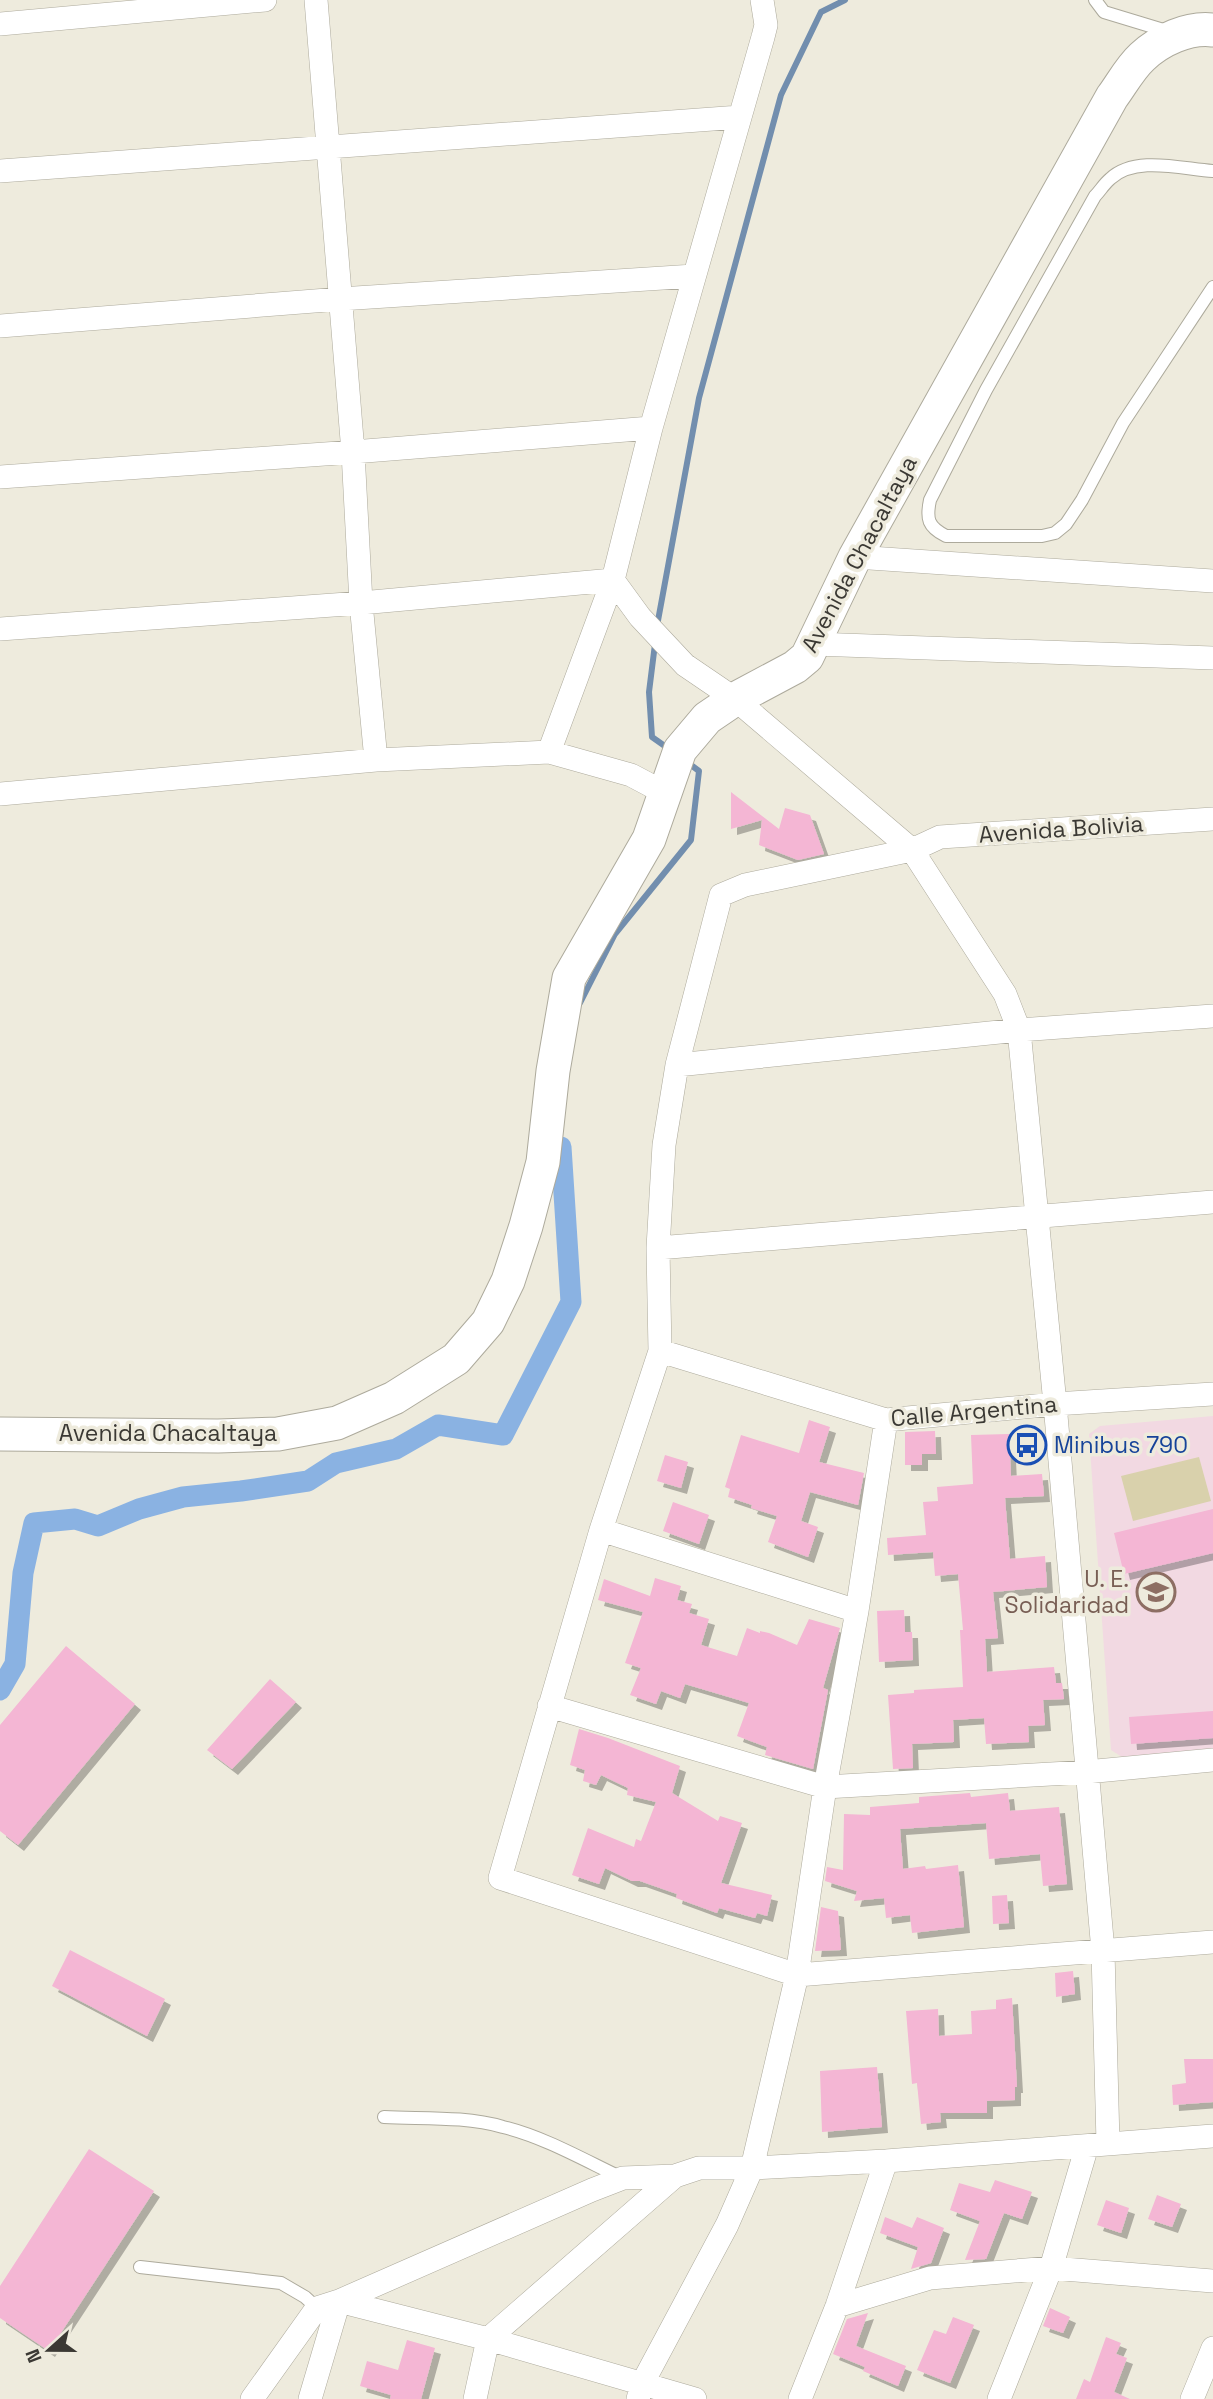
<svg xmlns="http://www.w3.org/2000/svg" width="1213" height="2399" font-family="'Space Grotesk',sans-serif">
<defs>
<filter id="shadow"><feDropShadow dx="6" dy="6" stdDeviation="0" flood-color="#0004"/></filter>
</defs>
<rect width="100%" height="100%" fill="#eeebdd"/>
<path fill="#f2d9e2" d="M1213,1416V1749L1122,1757L1111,1750L1089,1434L1100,1426Z"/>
<path fill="#d9d1ac" d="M1199,1457L1211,1501L1133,1521L1121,1476Z"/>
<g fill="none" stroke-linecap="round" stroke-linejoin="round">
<path stroke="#728eae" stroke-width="6" d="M657,626L699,398L781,95L821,12L845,0
M655,644L649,692L652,737L669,749
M580,1003L615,934L691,840L699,771L687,762"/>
<path stroke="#8ab2e2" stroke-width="21" d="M0,1690L15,1664L23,1573L34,1523L75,1519L98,1526L139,1509L183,1497L241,1491L308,1481L336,1463L396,1449L438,1425L503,1435L571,1302L561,1147"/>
</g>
<path fill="#f4b6d4" filter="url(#shadow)" d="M731,792L779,829L785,808L810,815L824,854L798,860L759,845L762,820L731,829Z
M809,1420L830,1427L819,1462L864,1473L858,1505L810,1492L801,1521L818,1527L808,1557L768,1542L777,1516L751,1508L752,1505L728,1497L730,1489L725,1487L741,1435L799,1453Z
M935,1431L936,1454H922V1465H905V1432Z
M1009,1434L1011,1476L1042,1474L1044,1496L1005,1498L1010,1559L1045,1556L1047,1587L993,1592L998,1638L985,1639L987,1672L1054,1667L1056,1683H1062L1064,1699L1043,1700L1045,1725L1028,1726L1029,1742L986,1744L984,1718L953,1720L954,1742L912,1744L913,1768L893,1769L888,1695L914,1693V1690L963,1687L960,1630H963L958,1574L935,1576L933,1552L888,1555L887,1538L926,1535L923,1502L938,1501L937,1487L973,1484L971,1435Z
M665,1455L688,1462L681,1488L657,1481Z
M673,1502L709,1515L699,1544L663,1531Z
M1213,1509V1553L1124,1574L1114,1533Z
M655,1578L681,1586L677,1600L692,1604L689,1613L709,1619L701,1645L737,1656L747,1628L760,1633V1631L769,1633L797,1645L809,1619L840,1628L823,1688L828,1690L813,1769L765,1755L767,1747L737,1736L749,1703L685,1684L680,1698L661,1691L656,1704L630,1695L641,1668L625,1663L643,1612L598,1600L604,1579L650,1596Z
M904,1610L905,1632H912L913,1660L879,1662L877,1611Z
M66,1646L135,1704L18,1845L0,1831V1725Z
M270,1679L296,1702L232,1769L207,1750Z
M1213,1711V1738L1131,1744L1129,1717Z
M579,1729L608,1738L680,1766L672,1793L718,1821L720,1816L742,1823L721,1883L772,1895L767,1916L757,1913L755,1918L719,1908L717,1913L676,1898L677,1894L640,1881H632L605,1868L599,1884L572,1875L588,1828L634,1847L636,1839L641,1841L656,1802L627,1795L628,1788L601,1775L596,1785L583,1781L585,1770L570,1765Z
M970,1793L971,1797L1008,1793L1010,1811L1059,1807L1067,1884L1043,1886L1040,1854L989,1859L986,1823L900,1829L903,1869L925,1866L926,1869L958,1865L964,1927L912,1933L910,1915L886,1918L884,1898L854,1901L857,1891L825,1881L827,1867L843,1870L844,1814L870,1815V1807L919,1803V1797Z
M1007,1895L1009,1923L993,1924L992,1896Z
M821,1907L838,1911L841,1950L815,1951Z
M70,1950L165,1999L147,2036L52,1986Z
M1073,1971L1075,1994L1056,1997L1055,1973Z
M1012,1998L1017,2087H1015V2100L987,2101V2113H940L941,2122L921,2124L917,2083L912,2084L906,2011L938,2009L939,2036L972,2034L971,2011L996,2009V2000Z
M1184,2059H1213V2102L1173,2105L1172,2085L1186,2083Z
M877,2067L882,2127L822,2132L820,2071Z
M89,2149L154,2191L49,2351L0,2318V2286Z
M995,2180L1032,2192L1022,2219L1004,2213L986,2259L965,2260L980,2221L950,2210L959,2183L990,2192Z
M1157,2195L1181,2204L1172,2227L1148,2219Z
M1106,2200L1129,2208L1121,2233L1097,2225Z
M885,2217L912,2228L917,2217L944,2228L931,2263L911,2269L918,2247L880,2233Z
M1050,2308L1070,2317L1063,2333L1043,2326Z
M868,2313L856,2346L906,2366L898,2386L863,2371L865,2367L833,2354L847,2319Z
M953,2317L974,2325L950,2383L917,2370L934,2330L946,2334Z
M1106,2337L1121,2343L1116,2354L1127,2358L1114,2392L1130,2399H1076L1084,2379L1090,2382Z
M407,2340L435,2348L421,2399H390L391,2395L360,2386L367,2361L398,2370Z"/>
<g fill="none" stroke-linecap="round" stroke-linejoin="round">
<defs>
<path id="lane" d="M1095,0L1104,12L1170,32
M1213,171C1182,169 1135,155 1110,179C1104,184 1100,191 1095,196L986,390L930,500C926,519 928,527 946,536H1042L1055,533L1066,524L1082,500L1123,423L1213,287
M384,2117C423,2119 465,2116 503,2127C544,2137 584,2160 622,2178
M140,2267L281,2283L305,2297L317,2308"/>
<path id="street" d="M316,0L353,452L361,603L376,760
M0,24L265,0
M0,171L740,117
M0,326L340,299L694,276
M0,477L353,452L651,428
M855,557L1213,581
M0,629L361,603L613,580L640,617L685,665L735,699L912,850L1005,994L1019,1030L1055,1404L1103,1951L1108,2143
M814,644L1213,658
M549,752L613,580L651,428L763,37L766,25L762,0
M0,794L376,760L549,752L631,775L665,793
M1213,819L940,837L912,850L745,885L721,895L677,1065L664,1145L658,1248L660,1351L601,1530L500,1878L797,1975L1213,1942
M677,1065L1019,1030L1213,1016
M658,1248L1213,1202
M660,1351L886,1420L1055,1404L1213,1394
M601,1530L857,1611
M549,1706L825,1787L1086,1772L1213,1760
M339,2301L488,2339L695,2399
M837,2306L930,2278L1051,2268L1213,2281
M252,2399L317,2308L339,2301L592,2190L623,2178L675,2176
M310,2399L339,2301
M475,2399L488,2339L675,2176L699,2168H752L886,2161L1213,2136
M638,2399L642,2384L727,2225L752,2168L797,1975L825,1787L857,1611L886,1420
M800,2399L837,2306L886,2161
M999,2399L1051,2268L1087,2146
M1192,2399L1213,2348"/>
<path id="secondary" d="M0,1434L218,1436L278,1434L337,1423L394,1398L456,1359L488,1322L508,1281L526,1226L543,1162L553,1071L569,978L649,839L680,750L707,718L735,699L795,667L807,657L855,557L1112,97C1121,85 1130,68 1142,57C1160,40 1188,27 1213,30"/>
</defs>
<use href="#lane" stroke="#adaa9c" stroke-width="14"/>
<use href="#street" stroke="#adaa9c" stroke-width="24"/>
<use href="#secondary" stroke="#adaa9c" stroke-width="35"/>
<use href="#lane" stroke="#fff" stroke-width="12"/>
<use href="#street" stroke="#fff" stroke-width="23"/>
<use href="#secondary" stroke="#fff" stroke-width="33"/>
</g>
<defs>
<symbol id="bus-ring" viewBox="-11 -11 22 22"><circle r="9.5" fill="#eeebdd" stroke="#1a4fb4" stroke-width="1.5"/><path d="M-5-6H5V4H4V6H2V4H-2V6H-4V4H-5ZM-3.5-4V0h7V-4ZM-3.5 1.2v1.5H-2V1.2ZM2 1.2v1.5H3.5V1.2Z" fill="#1a4fb4"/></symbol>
<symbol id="school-ring" viewBox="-11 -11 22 22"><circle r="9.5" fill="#eeebdd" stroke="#8d6e63" stroke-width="1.5"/><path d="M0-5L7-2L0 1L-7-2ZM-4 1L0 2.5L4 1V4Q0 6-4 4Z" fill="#8d6e63"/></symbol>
</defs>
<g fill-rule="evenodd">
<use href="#bus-ring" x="1005" y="1423" width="44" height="44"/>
<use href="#school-ring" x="1134" y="1570" width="44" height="44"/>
</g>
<g text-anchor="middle" stroke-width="7" stroke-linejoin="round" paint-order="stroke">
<g font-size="23" fill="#3b3934" stroke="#eeebdd">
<text transform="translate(859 554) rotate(-62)" y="8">Avenida Chacaltaya</text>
<text transform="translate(1061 829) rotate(-4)" y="8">Avenida Bolivia</text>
<text transform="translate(974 1411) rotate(-5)" y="8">Calle Argentina</text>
<text x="168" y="1441">Avenida Chacaltaya</text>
</g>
<g font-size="23" fill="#164399" stroke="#eeebdd" text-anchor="start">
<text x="1054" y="1453">Minibus 790</text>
</g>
<g font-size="23" fill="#785e54" stroke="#eeebdd" text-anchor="end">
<text x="1129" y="1587">U. E.<tspan x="1129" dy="26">Solidaridad</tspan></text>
</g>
</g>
<g transform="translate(49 2350) rotate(249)" stroke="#eeebdd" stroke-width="5" paint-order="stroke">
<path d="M0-5L12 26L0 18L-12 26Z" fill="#3b3934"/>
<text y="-10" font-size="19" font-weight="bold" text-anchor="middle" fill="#3b3934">N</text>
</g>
</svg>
